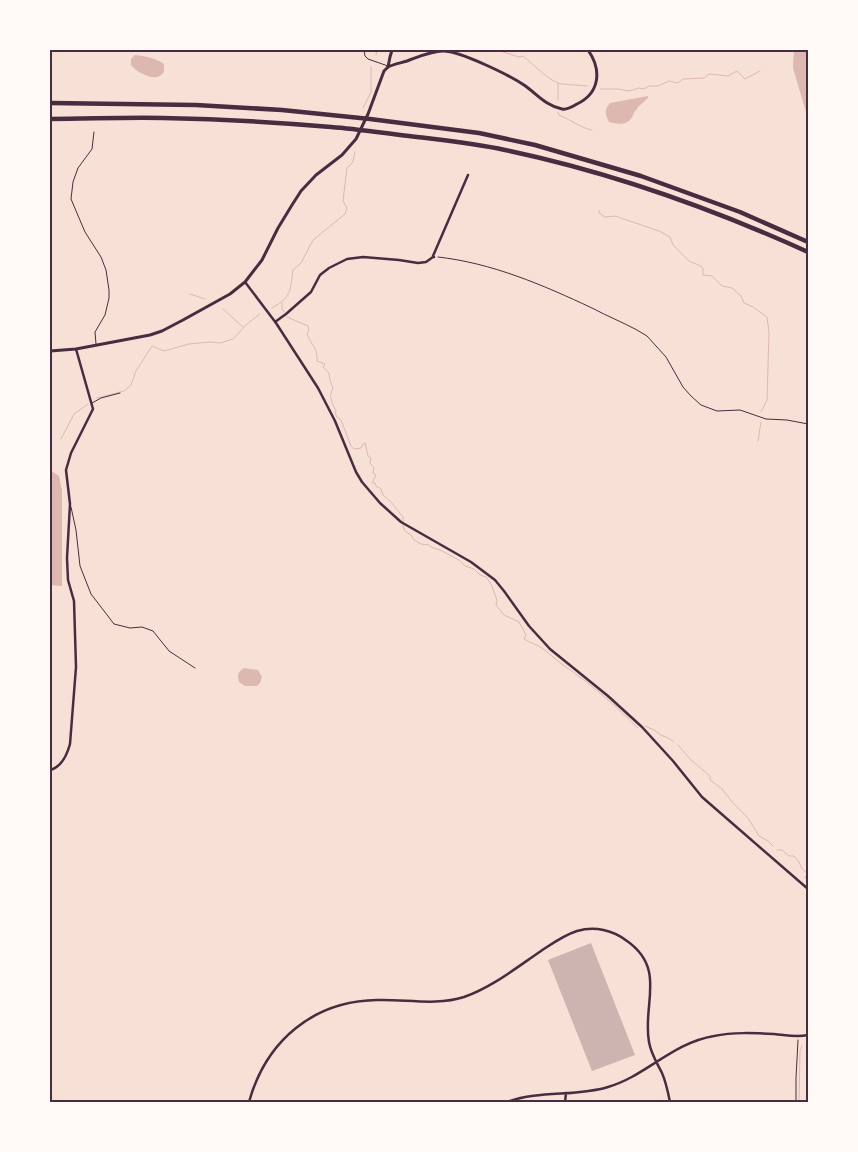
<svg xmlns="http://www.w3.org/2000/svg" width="858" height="1152" font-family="Mulish,sans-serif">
<rect width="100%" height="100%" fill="#f7e1d7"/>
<path fill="#dcb8b0" d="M794,50H808V114L806,112L793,68Z
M135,55C145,56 156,58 164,64V72C161,75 161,76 157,77C150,79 135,71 131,65V59Z
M648,96V98C644,102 639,105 636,110C631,116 636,110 632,117C627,126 618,124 609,122C605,114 604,110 610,103Z
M50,470L59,476L62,490V586L50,585Z
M244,668L258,670L262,677L260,683L257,686H245L239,682C237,675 238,672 244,668Z"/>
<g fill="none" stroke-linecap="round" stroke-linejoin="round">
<path stroke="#dcb8b0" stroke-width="1" d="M502,50L503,52L519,57L523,56C532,63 551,83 562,84C571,85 579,85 587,86
M376,55L377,50
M558,83V100
M600,89H618L629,91L639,88L644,89L649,86H658L669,81L678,83L683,79L704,78L709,74L728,76L737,71L745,79L760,71
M363,108L371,92V67
M558,112L559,115C571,120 581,128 592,130
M599,211V213L605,217L615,216L659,231L670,237L673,245L689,261L701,266L703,269V275L712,276L722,286L732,288L741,296L744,303L753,307L767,317L769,332L767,400L761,412
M190,294L205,299
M282,303V309L284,312
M272,308C292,297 290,290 293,270L301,263L313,240L345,214L347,208L343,201L347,168L353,162L355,152
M223,309L243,327
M287,317L308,326L309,330L307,334C311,345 318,348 317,361L325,364L323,367L329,373L330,380L333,388C328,399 332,401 336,411L335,413L337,417L341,420L351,446L354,449L361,448L363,444L365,443L368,456L371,458L370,463L374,468L373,473L376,475L372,483H375L376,486L381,489L383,495L391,502L403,517V527L405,531L411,535L414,540L421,544L429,545L431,547L440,550L459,560L465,566L474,569L480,575L486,577L491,584L497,600L496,605L504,615L519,622L526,635L524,639C530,643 536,644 542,648C550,654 558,662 566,667C592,685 616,706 638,728
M97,398L124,391L131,385L136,371L152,346L164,351L189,344L210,342L220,343L233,339L247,324L260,314
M61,439L74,414L88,404
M758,441L761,422
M645,726L654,730L661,735L670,739L674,742
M678,745L690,759L710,776V780L722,789L733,803L748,818L759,836L768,841L773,846
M777,850H782L789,856H794L799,862L802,869L807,873V875L805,877L808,882
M807,1040H808
M799,1102L800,1051L802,1046"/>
</g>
<path fill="#ccb4b1" d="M591,943L635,1055L592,1071L548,960Z"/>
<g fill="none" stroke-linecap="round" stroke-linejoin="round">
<path stroke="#4a2c40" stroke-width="1" d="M438,257C492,263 543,285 592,308C607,316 622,322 637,330L647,336L666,357L683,387L691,396L701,405L717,411L740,410L766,419L787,420L808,424
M796,1102V1078L798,1040"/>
<path stroke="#4a2c40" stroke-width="1" d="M364,50L365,56L368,59L388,66
M94,132L92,149L78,168L73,182L71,199L85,232L101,257L106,270L109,290V298L105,315L95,332L96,344
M92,403L101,398L120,393
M71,507L76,530L80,566L91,594L114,624L130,628L142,627L153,631L169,651L195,668"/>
<path stroke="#4a2c40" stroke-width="2.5" d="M433,256L468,175
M245,282L276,323L318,388L335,421L356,472L362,482L380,503L401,522L471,562L495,580L504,591L529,626L550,649L608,696L642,727L673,761L702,797L808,889
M275,322L286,314L311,292L320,275L329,268L347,259L363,257L399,260L418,263L426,262L433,257H434
M50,770C62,767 67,755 70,744L76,667L74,601L68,580L67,558L70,504L66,470L71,453L93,409L76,349
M249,1102C266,1041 313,1001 377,1000C406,999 436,1006 464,997C492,987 516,968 541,951C553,943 564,935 577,931C595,926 613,930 627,941C667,969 642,1005 649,1042C651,1054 657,1063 662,1073C666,1082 668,1092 670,1102
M507,1102C540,1090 576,1097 608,1087C646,1076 672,1043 714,1036C733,1032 754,1033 774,1034C786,1035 796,1038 808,1035
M565,1102L566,1093"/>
<path stroke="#4a2c40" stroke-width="3" d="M388,67C394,64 401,63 407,61C418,57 431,51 443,51C460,51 509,75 524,85C537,94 546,106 562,109C567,110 572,107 577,104C600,93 602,70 588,50"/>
<path stroke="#4a2c40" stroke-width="3" d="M50,351L76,349L150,335L162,331L183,320L230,294L245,282L262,260L278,228L292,205L301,191L316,175L342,155L356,139L368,114L384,71L388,67L390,57L392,50"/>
<path stroke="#4a2c40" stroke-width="4.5" d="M50,103L196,105L282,110L370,119L479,133L535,145L641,176L740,212L808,242
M50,119C88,119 126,117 163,118C219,119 275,122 331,127C357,129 383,133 409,136C441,140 473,143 505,150C610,172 711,208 808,252"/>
</g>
<rect width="858" height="1152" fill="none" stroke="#fffaf5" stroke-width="102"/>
<rect x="51" y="51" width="756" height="1050" fill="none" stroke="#4a2c40" stroke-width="2"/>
</svg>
